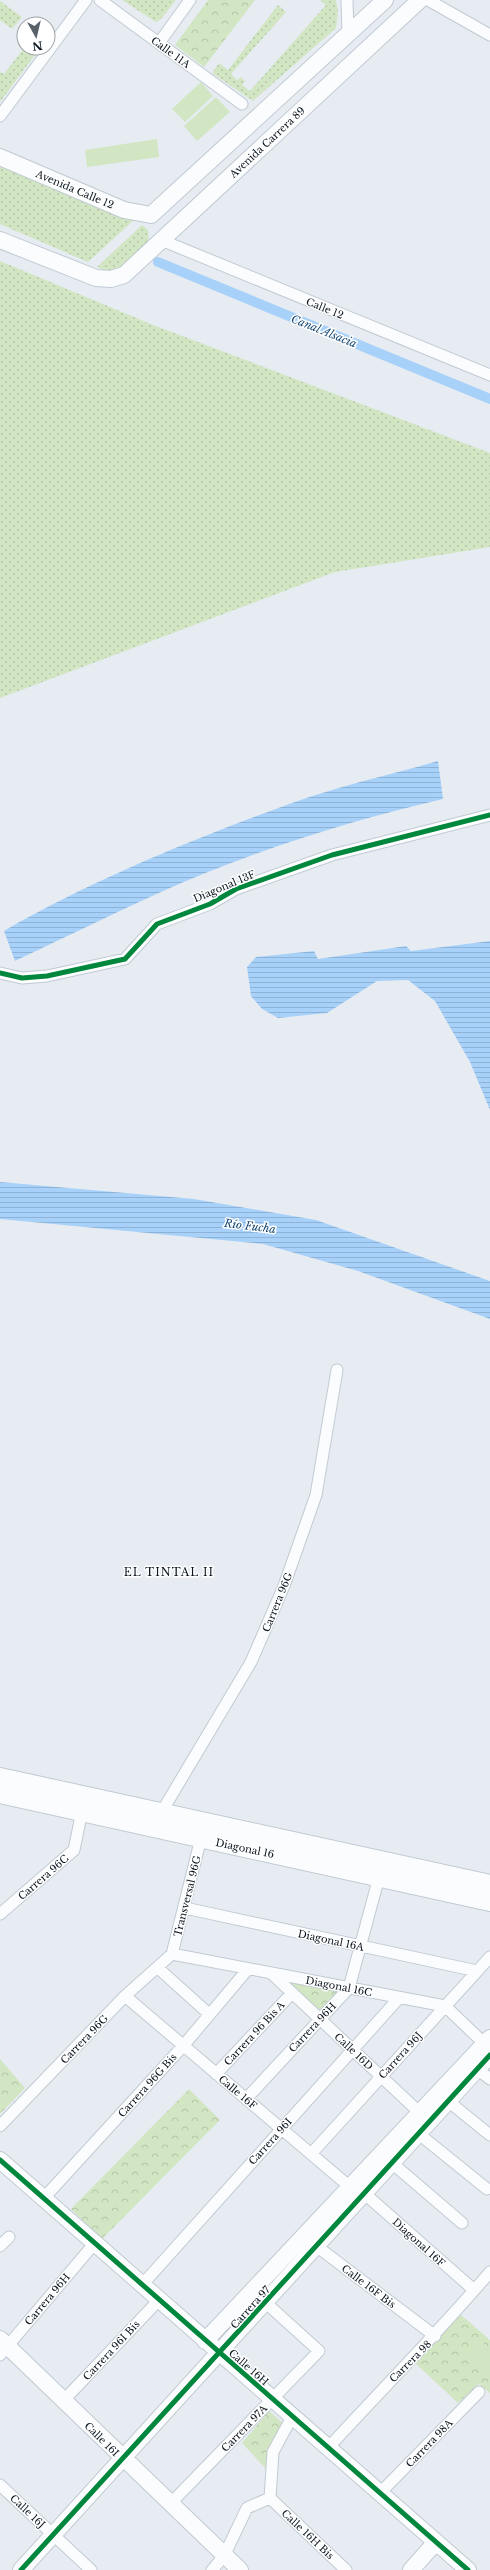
<svg xmlns="http://www.w3.org/2000/svg" width="490" height="2570" font-family="'Libre Baskerville',serif">
<defs>
<pattern id="grass-dots" width="8" height="8" patternUnits="userSpaceOnUse"><rect width="8" height="8" fill="#d2e6c3"/><path d="M2 2h.1M6 6h.1" fill="none" stroke="#b3c5a7" stroke-width="1.8" stroke-linecap="round"/></pattern>
<pattern id="park-crowns" width="20" height="18" patternUnits="userSpaceOnUse"><rect width="20" height="18" fill="#d2e6c3"/><path d="M2 6a3 3 0 1 1 6 0M12 15a3 3 0 1 1 6 0" fill="none" stroke="#b3c5a7"/></pattern>
<pattern id="water-rules" width="6" height="5" patternUnits="userSpaceOnUse"><rect width="6" height="5" fill="#a8d1fa"/><path d="M0 2.5h6" fill="none" stroke="#8fb3d6"/></pattern>
</defs>
<rect width="100%" height="100%" fill="#e6ecf2"/>
<path fill="url(#grass-dots)" d="M122,0H176L161,19L156,22Z
M320,0H336L338,11L336,28L253,101L212,73L219,63L228,70L278,5L286,12L231,74L237,80L241,77L245,81L242,85L250,91L326,5Z
M0,1L22,17L12,29L0,20Z
M24,48H40L0,102V72L4,74Z
M0,165L134,220L88,262L0,224Z
M142,225L148,230L149,241L123,267L108,272L97,267Z
M0,261L153,325L490,453V547L335,572L0,698Z"/>
<path fill="url(#park-crowns)" d="M208,0H255L204,67L175,45Z
M280,1979L341,1991L316,2015Z
M0,2059L25,2088L0,2114Z
M189,2089L220,2120L102,2239L71,2209Z
M460,2314L490,2340V2393L479,2384L458,2403L415,2363Z
M269,2411L284,2424L269,2472L242,2443Z"/>
<path fill="#d2e6c3" d="M201,82L213,96L185,122L172,109Z
M216,97L230,112L197,141L184,126Z
M157,139L159,157L87,167L85,150Z
M475,2337L490,2348V2379L461,2356Z"/>
<path fill="url(#water-rules)" d="M438,761L443,799C348,821 250,852 161,892C112,914 64,938 15,961L4,931C92,880 196,838 292,803C339,786 390,775 438,761Z
M490,941V1110L470,1062L435,1001L408,980L377,981L327,1013L278,1018L262,1009L251,996L247,967L256,957L314,951L318,959L406,946L411,951Z
M0,1182L194,1199L316,1220L490,1281V1319L358,1271L263,1244L0,1219Z"/>
<g fill="none" stroke-linecap="round" stroke-linejoin="round">
<path stroke="#a8d1fa" stroke-width="10" d="M158,262L490,399"/>
<defs>
<path id="street" d="M100,0L242,104
M347,0L348,35
M428,0L490,35
M159,43L190,0
M0,116L86,0
M161,240L490,375
M0,973L22,978L47,976L125,959L157,924L210,904L236,889L332,855L490,815
M161,1813L251,1662L284,1586L316,1495L337,1370
M185,1908L477,1971
M0,1914L74,1850L82,1811
M172,1954L445,2006L490,2049
M172,1954L201,1838
M158,1968L209,2014
M271,1973L420,2113
M125,1996L350,2187
M477,2069L490,2079
M216,2074L292,1993
M246,2099L349,1988L379,1877
M448,2101L490,2135
M0,2126L125,1996L172,1954
M419,2134L487,2189
M311,2154L490,1957
M392,2163L462,2223
M365,2194L474,2290
M43,2199L183,2046L248,1969
M311,2242L435,2336
M0,2246L9,2237
M142,2285L399,1998
M0,2355L94,2244
M64,2400L159,2300
M328,2448C382,2389 438,2333 490,2272
M0,2485L91,2570
M379,2494L479,2392
M270,2498L346,2570
M270,2498L273,2452L292,2417
M170,2504L319,2351L266,2303
M212,2570L224,2556L247,2508L270,2498"/>
<path id="secondary" d="M0,157L124,210L151,215L385,0
M0,240L96,278L111,279L124,275L420,0
M0,2160L468,2570
M0,2339L240,2570
M205,2341L490,2038
M21,2570L490,2055
M411,2570L435,2543"/>
<path id="primary" d="M0,1777L490,1884
M0,1794L490,1902"/>
</defs>
<use href="#street" stroke="#c1cad3" stroke-width="13"/>
<use href="#secondary" stroke="#c1cad3" stroke-width="18"/>
<use href="#primary" stroke="#c1cad3" stroke-width="20"/>
<use href="#street" stroke="#fbfcfd" stroke-width="11"/>
<use href="#secondary" stroke="#fbfcfd" stroke-width="16"/>
<use href="#primary" stroke="#fbfcfd" stroke-width="18"/>
<defs>
<path id="cycleway" d="M0,973L22,978L47,976L125,959L157,924L210,904L236,889L332,855L490,815
M0,2160L468,2570
M21,2570L490,2055"/>
</defs>
<use href="#cycleway" stroke="#fff" stroke-width="8"/>
<use href="#cycleway" stroke="#00873e" stroke-width="5"/>
</g>
<g text-anchor="middle" stroke-width="3" stroke-linejoin="round" paint-order="stroke">
<g font-size="10" fill="#0b1620" stroke="#fff">
<text transform="translate(171 52) rotate(36)" y="4">Calle 11A</text>
<text transform="translate(267 142) rotate(-43)" y="4">Avenida Carrera 89</text>
<text transform="translate(75 189) rotate(23)" y="4">Avenida Calle 12</text>
<text transform="translate(325 308) rotate(22)" y="4">Calle 12</text>
<text transform="translate(224 886) rotate(-23)" y="4">Diagonal 13F</text>
<text transform="translate(277 1602) rotate(-68)" y="4">Carrera 96G</text>
<text transform="translate(245 1848) rotate(12)" y="4">Diagonal 16</text>
<text transform="translate(43 1877) rotate(-41)" y="4">Carrera 96C</text>
<text transform="translate(187 1896) rotate(-76)" y="4">Transversal 96G</text>
<text transform="translate(331 1940) rotate(12)" y="4">Diagonal 16A</text>
<text transform="translate(339 1986) rotate(11)" y="4">Diagonal 16C</text>
<text transform="translate(312 2027) rotate(-47)" y="4">Carrera 96H</text>
<text transform="translate(254 2033) rotate(-47)" y="4">Carrera 96 Bis A</text>
<text transform="translate(84 2039) rotate(-46)" y="4">Carrera 96G</text>
<text transform="translate(354 2051) rotate(43)" y="4">Calle 16D</text>
<text transform="translate(400 2055) rotate(-48)" y="4">Carrera 96J</text>
<text transform="translate(147 2085) rotate(-48)" y="4">Carrera 96G Bis</text>
<text transform="translate(238 2092) rotate(40)" y="4">Calle 16F</text>
<text transform="translate(270 2141) rotate(-48)" y="4">Carrera 96I</text>
<text transform="translate(419 2242) rotate(42)" y="4">Diagonal 16F</text>
<text transform="translate(369 2286) rotate(37)" y="4">Calle 16F Bis</text>
<text transform="translate(47 2299) rotate(-50)" y="4">Carrera 96H</text>
<text transform="translate(250 2307) rotate(-48)" y="4">Carrera 97</text>
<text transform="translate(111 2350) rotate(-47)" y="4">Carrera 96I Bis</text>
<text transform="translate(410 2361) rotate(-45)" y="4">Carrera 98</text>
<text transform="translate(249 2367) rotate(41)" y="4">Calle 16H</text>
<text transform="translate(244 2428) rotate(-46)" y="4">Carrera 97A</text>
<text transform="translate(102 2439) rotate(45)" y="4">Calle 16I</text>
<text transform="translate(429 2443) rotate(-46)" y="4">Carrera 98A</text>
<text transform="translate(28 2511) rotate(43)" y="4">Calle 16J</text>
<text transform="translate(308 2534) rotate(43)" y="4">Calle 16H Bis</text>
</g>
<g font-size="11" font-style="italic" fill="#134773" stroke="#fff">
<text transform="translate(324 331) rotate(22)" y="4">Canal Alsacia</text>
<text transform="translate(250 1226) rotate(7)" y="4">Río Fucha</text>
</g>
<g font-size="11" letter-spacing="1" fill="#0b1620" stroke="#fff">
<text x="169" y="1576">EL TINTAL II</text>
</g>
</g>
<g transform="translate(36 36) rotate(172)"><circle r="19" fill="#ffffff" stroke="#9da2a6"/>
<path d="M0-3L7 15L0 10L-7 15Z" fill="#58616a"/>
<text y="-6" font-size="11" font-weight="bold" text-anchor="middle" fill="#0b1620">N</text>
</g>
</svg>
